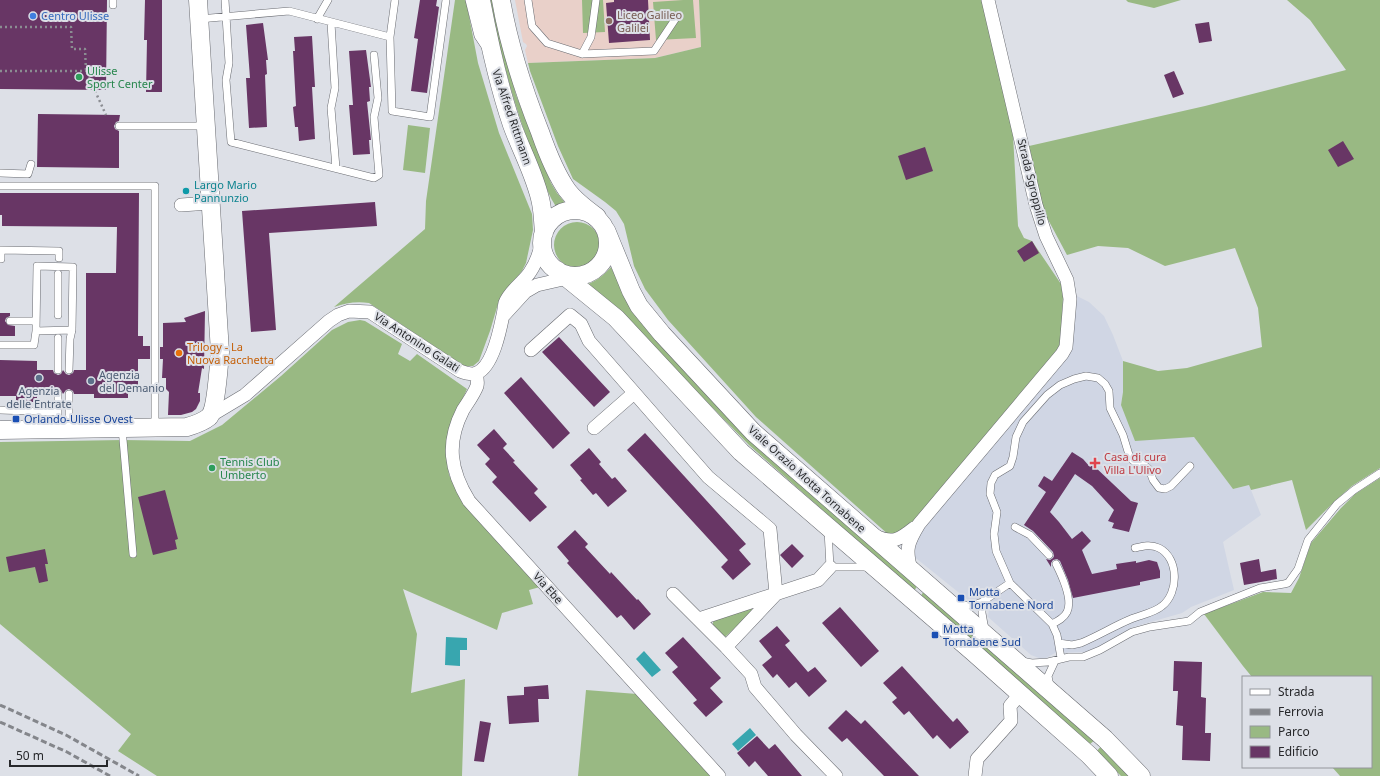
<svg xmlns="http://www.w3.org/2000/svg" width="1380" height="776" font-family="'Noto Sans',sans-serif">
<rect width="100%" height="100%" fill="#dde0e7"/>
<path fill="#d0d6e4" d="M1075,295L1089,302L1104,316L1113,335L1123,361V392L1121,405L1194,437L1233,489L1249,485L1261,515L1223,542L1234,590L1191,607L1182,613L1133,627L1097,648L1085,652L1055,653L1046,658H1039L1031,655L988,617L989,608L979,599L968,600L912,555V541Z"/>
<path fill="#e9d0c9" d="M515,0H699L701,47L655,58L528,63L525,50L527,46L526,44L523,42Z"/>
<path fill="#99b983" d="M455,0H466L478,63L499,133L532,214L533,230L526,263L522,271L501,297L498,304L490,331L479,361L473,366H464L369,303C356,301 346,303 334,307L425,229L426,201Z
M489,0H493L501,36L516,95L551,183L557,193L566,204V205L558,209C549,198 544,181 538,168C516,113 501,58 489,0Z
M582,0H603L605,32L583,33Z
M683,0H693L696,38L656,40L653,2Z
M699,0H982L1007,102L1013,135L1018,226L1024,238L1032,241L1061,284L1063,297L1061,345L915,522L906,529L890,536L756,417L668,320L645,289L634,266L624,224L616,211L605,202L573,179L558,146L530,71L528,63L655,58L701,47Z
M1126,0H1181L1154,8L1128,2Z
M1287,0H1380V468L1352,486L1335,501L1306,530L1292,480L1251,490L1249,485L1233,489L1194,437L1135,441L1121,405L1123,392V361L1158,371L1187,368L1262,347L1258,308L1235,248L1165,266L1128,248L1098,246L1067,255L1044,212L1029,146L1205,106L1346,70L1310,20Z
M408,125L430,128L425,173L403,170Z
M554 245a23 23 0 1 1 46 0a23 23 0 1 1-46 0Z
M611,267L621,288L918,585L914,591L749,445L618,311L588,284C598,280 604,275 611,267Z
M360,320L365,321L402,344L398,354L410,361L417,354L467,389L450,427L446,442L449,475L461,497L540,587L529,590L533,604L502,613L497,630L403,589L417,634L411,693L465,679L462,776H157L118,751L131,734L0,624V442L123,440L190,441L222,425L281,376L332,330L348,322Z
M1380,478V776H1340L1332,767H1371V677H1252L1243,666L1204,614L1263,592L1291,593L1299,578L1311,543L1341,508L1355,494Z
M924,591L1096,739L1090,744L920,597Z
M759,606L725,637L713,625V622L715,620Z
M586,690L637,694L712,776H578Z
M1101,746L1130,776H1121L1097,751Z"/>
<path fill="#38a6af" d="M446,637L467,638V650H460V666L445,665Z
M644,651L661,670L652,677L636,659Z
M750,728L756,735L738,751L732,744Z"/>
<path fill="#683665" d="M0,0H107L106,90L0,89Z
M145,0H162V92H146L147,40H144Z
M420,0H437L436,6L439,7L427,93L411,91L418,39L414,38Z
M614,0H648L650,40L609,43L606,3L614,2Z
M1209,22L1212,41L1199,43L1195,24Z
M263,23L268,60H266L267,74L265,75L267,127L249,128L246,78H250L246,25Z
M312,36L315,87H312L315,139L299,141L298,127H295L293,107L296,106L293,51H295L294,37Z
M366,50L371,87H369L370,101L367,102L371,140H369L370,154L353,155L349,105H353L349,51Z
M1174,71L1184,94L1173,98L1164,75Z
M38,114L120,115L119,121L116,122L114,126L115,129L119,131V168L37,167Z
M1343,141L1354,159L1338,167L1328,150Z
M925,147L933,171L906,180L898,156Z
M0,193H139L138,336H143V346H150V359H138V393H128V398H94V394H74L73,391L69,389L66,390L63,394L61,390L58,389L54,391L53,394H37V399H35V402H16V396H0V360L37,361V370H53L54,373L58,375L61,374L63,370L66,374L69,375L73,373L74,370H86V273H116L117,227L2,226V215H0Z
M375,202L377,226L269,233L276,330L251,332L242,211Z
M1032,241L1039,253L1024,262L1017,251Z
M205,311L204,369L202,368L198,393H200V401L196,409L192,412L181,415H168L169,392L166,389V378H162L163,359H160V347H163V323L186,322L184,318Z
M0,313H10V316L6,318L5,321L8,325L15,326V336H0Z
M559,337L610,392L594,407L542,352Z
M521,377L570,433L553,449L504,393Z
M494,429L507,444L503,448L515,461L513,462L538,489L534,493L547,507L530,522L492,482L497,477L485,464L490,459L477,445Z
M645,433L746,544L739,550L751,564L733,580L721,567L728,560L627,450Z
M589,448L601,462L599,464L612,479L615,477L627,491L608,507L596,493L593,495L580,480L582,479L570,465Z
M1072,452L1083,459L1090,467L1093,465L1131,501L1138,503L1129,532L1112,528L1114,523L1108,521L1114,510L1092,486L1075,474L1050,512L1059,522L1072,539L1082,531L1091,541L1082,550L1092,574L1117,569L1116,564L1136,561V563L1149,560L1157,562L1160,571V578L1140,582V585L1073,598L1068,580L1060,561L1057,559L1053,560L1051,563V567L1046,559L1050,560L1053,558L1054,556L1053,552L1033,531L1024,525L1046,492L1038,486L1044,476L1052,481Z
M165,490L178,539L175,540L177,549L153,555L138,497Z
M575,530L588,544L585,547L597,560L610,574L611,572L637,600L638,599L651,614L634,630L621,615L617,618L567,563L569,561L557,547Z
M792,544L804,556L792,568L780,555Z
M45,549L48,564H45L48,581L39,583L35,567L9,572L6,557Z
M1259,559L1261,572L1276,569L1277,579L1244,585L1240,563Z
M840,607L879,651L861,667L822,623Z
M777,626L790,641L785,645L808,672L815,667L827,681L809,697L796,682L789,688L777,674L773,678L762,665L772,657L759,641Z
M683,637L721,678L710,688L723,702L706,717L693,703L697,700L672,672L678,667L665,653Z
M1174,661L1202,662L1201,697L1206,698L1205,733H1211L1210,761L1182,760L1183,726L1176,725L1178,691H1173Z
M902,666L953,722L957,718L969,732L950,749L937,735L933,739L909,711L904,715L892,702L897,698L883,683Z
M548,685L549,699H538L539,722L509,724L507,696L524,695V687Z
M846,710L861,724L865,720L919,776H884L847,738L842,742L828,728Z
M480,721L491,723L484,762L474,761Z
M757,736L769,749L775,744L802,776H768L755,761L749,767L737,753Z"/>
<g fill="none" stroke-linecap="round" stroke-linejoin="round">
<defs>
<path id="lane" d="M113,0V5
M225,0L229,63L226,80L231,142L374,178L379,175L374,117L378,98L374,55
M469,0L478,36L484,45
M528,0L532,26L547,43L582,54L654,51L676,18
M199,19L289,11L390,37L395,0
M317,19L328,0
M331,23L335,88L331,108L336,168
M390,37L392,111L430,117L446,0
M582,54L591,37L596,0
M119,126H205
M0,173L28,174L31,164
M0,186H155V427
M1,259V250L59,251V258
M58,315V274
M10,321H36
M36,331L72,330
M58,338V370
M0,345H34L36,331L37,266L73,267L72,330L70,339L69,370
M0,410L58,412
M122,428L133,554
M58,429V394
M69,429V394
M1015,527L1030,535L1049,555
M828,530L830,567H870
M982,602V613L985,630
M956,606L973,605L982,602L1010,583
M1052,624C1058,621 1064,618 1067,612C1073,600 1062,576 1056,564
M1059,643L1072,645L1081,643C1098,636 1114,626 1131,619C1140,615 1154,613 1162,606C1179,593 1179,558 1159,548C1151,544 1143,546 1135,548
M1061,658L1057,635L1052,624L1010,583L996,551L994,534L997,512L990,494L991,483L995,475L1010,466L1013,457L1016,437L1023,422L1047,395L1060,385L1074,379L1086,376L1098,378L1105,384L1109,391L1110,408L1123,435L1130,458L1136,463L1143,464L1149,469L1153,480L1159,488L1165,489L1171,486L1190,466
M1021,661L1032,663L1048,662L1069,657H1083L1100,650L1132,632L1150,627L1189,621L1200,612L1260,588L1284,584L1288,583L1298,569L1308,540L1337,504L1354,490L1380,473
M1050,687L1048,676L1055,661"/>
<path id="street" d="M181,205L210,203
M504,315L525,292L537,285L572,277
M531,350L570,315L581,324L589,341L708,477L770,529L776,594L726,647
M476,373C477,377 478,382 477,386C474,394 468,402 463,410C446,443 450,470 469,501L719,776
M210,416L245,395L329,321L338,315L349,311L370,312L460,371C465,373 472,375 477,373C493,366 500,330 503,315C504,311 504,307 505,303C510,290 523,283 530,272C536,263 540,252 542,241
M594,428L634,393
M875,536C893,544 899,540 914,528
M911,570C905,549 908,542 919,524L1062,354L1066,347L1070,299L1067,280L1046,236L1036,205L988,0
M673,594L726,647L751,674L755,687L796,735L836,776
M699,619L818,580L830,567
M975,776L977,759L1011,721L1010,706L1020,694"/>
<path id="secondary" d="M481,0C489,42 498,84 512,125C521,150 536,177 541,203C543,213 543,223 544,233
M501,0C509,46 523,89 540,132C547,152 555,173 567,190C575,201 586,209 597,217
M542 243a33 33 0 1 1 66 0a33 33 0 1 1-66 0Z
M606,230L631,291L639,306L662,334L753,432L1105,739L1141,776
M557,270L616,318L741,452L973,652L1089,755L1109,776
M0,430L187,427C194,425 203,422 209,417C216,410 219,364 220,352L198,0"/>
</defs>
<use href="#lane" stroke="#696b71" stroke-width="8"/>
<use href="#street" stroke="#696b71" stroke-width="14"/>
<use href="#secondary" stroke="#696b71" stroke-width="19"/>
<path stroke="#8b8d92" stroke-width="2.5" stroke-dasharray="2 3" stroke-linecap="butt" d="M0,27H71L72,49H85L86,71L106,115
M0,71H86"/>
<use href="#lane" stroke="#fff" stroke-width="7"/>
<use href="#street" stroke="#fff" stroke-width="13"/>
<use href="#secondary" stroke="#fff" stroke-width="18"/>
<path stroke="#84868b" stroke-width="3" stroke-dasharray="6 3" stroke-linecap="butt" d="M0,705L66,735L139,776
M0,722L67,752L110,776"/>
</g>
<circle fill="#3f7fe0" stroke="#dde0e7" stroke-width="1.5" cx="33" cy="16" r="4"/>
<circle fill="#8d6e63" stroke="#dde0e7" stroke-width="1.5" cx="609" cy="21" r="4"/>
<g fill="#2e9e5b" stroke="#dde0e7" stroke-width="1.5">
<circle cx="79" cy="77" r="4"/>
<circle cx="212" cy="468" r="4"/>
</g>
<circle fill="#0f9aa8" stroke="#dde0e7" stroke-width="1.5" cx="186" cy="191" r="4"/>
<circle fill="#e8710a" stroke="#dde0e7" stroke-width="1.5" cx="179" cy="353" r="4"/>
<g fill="#5c6f8a" stroke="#dde0e7" stroke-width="1.5">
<circle cx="39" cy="378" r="4"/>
<circle cx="91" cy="381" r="4"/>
</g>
<g fill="#1a4fb4" stroke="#dde0e7" stroke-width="1.5">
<rect x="12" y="415" width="8" height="8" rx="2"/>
<rect x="957" y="594" width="8" height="8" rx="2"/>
<rect x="931" y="631" width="8" height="8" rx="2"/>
</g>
<path fill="#e0444e" stroke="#dde0e7" stroke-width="1.5" d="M1093 457h4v4h4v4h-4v4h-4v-4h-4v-4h4z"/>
<g text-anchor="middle" stroke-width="4" stroke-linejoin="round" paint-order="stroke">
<g font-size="11" fill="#785e54" stroke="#dde0e7" text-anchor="start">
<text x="617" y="19">Liceo Galileo<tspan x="617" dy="13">Galilei</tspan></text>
</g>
<g font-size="11" fill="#366cbe" stroke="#dde0e7" text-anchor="start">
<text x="41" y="20">Centro Ulisse</text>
</g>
<g font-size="11" fill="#27864d" stroke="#dde0e7" text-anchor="start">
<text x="87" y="75">Ulisse<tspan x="87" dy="13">Sport Center</tspan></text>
<text x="220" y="466">Tennis Club<tspan x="220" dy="13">Umberto</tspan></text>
</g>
<g font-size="11" fill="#27282b" stroke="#dde0e7">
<text transform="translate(512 117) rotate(71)" y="4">Via Alfred Rittmann</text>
<text transform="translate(1032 182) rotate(76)" y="4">Strada Sgroppillo</text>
<text transform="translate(417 342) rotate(33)" y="4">Via Antonino Galati</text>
<text transform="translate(807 479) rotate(42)" y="4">Viale Orazio Motta Tornabene</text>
<text transform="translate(548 588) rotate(48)" y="4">Via Ebe</text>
</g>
<g font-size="11" fill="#0d838f" stroke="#dde0e7" text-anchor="start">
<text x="194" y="189">Largo Mario<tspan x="194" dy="13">Pannunzio</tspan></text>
</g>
<g font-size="11" fill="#c56008" stroke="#dde0e7" text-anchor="start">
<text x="187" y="351">Trilogy - La<tspan x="187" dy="13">Nuova Racchetta</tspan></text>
</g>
<g font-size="11" fill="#4e5e75" stroke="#dde0e7" text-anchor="start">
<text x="99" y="379">Agenzia<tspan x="99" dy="13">del Demanio</tspan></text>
<text x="39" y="395" text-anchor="middle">Agenzia<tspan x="39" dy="13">delle Entrate</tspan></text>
</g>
<g font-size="11" fill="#164399" stroke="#dde0e7" text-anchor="start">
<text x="24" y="423">Orlando-Ulisse Ovest</text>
<text x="969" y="596">Motta<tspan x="969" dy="13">Tornabene Nord</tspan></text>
<text x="943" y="633">Motta<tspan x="943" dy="13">Tornabene Sud</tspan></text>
</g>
<g font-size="11" fill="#be3a42" stroke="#dde0e7" text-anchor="start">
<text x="1104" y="461">Casa di cura<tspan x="1104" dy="13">Villa L'Ulivo</tspan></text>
</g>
</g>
<rect x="1242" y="676" width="130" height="92" fill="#dde0e7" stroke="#94969c"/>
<rect x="1250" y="689" width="20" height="6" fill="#ffffff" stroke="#94969c"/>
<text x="1278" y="696" font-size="12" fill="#27282b">Strada</text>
<rect x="1250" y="709" width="20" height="6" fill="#84868b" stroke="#94969c"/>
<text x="1278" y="716" font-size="12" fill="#27282b">Ferrovia</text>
<rect x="1250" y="726" width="20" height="12" fill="#99b983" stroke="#94969c"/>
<text x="1278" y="736" font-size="12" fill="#27282b">Parco</text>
<rect x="1250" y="746" width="20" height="12" fill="#683665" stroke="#94969c"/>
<text x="1278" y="756" font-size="12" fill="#27282b">Edificio</text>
<path d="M10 760v6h97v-6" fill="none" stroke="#27282b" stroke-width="2"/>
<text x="16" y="760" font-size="12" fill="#27282b" stroke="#dde0e7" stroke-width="3" paint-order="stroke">50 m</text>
</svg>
